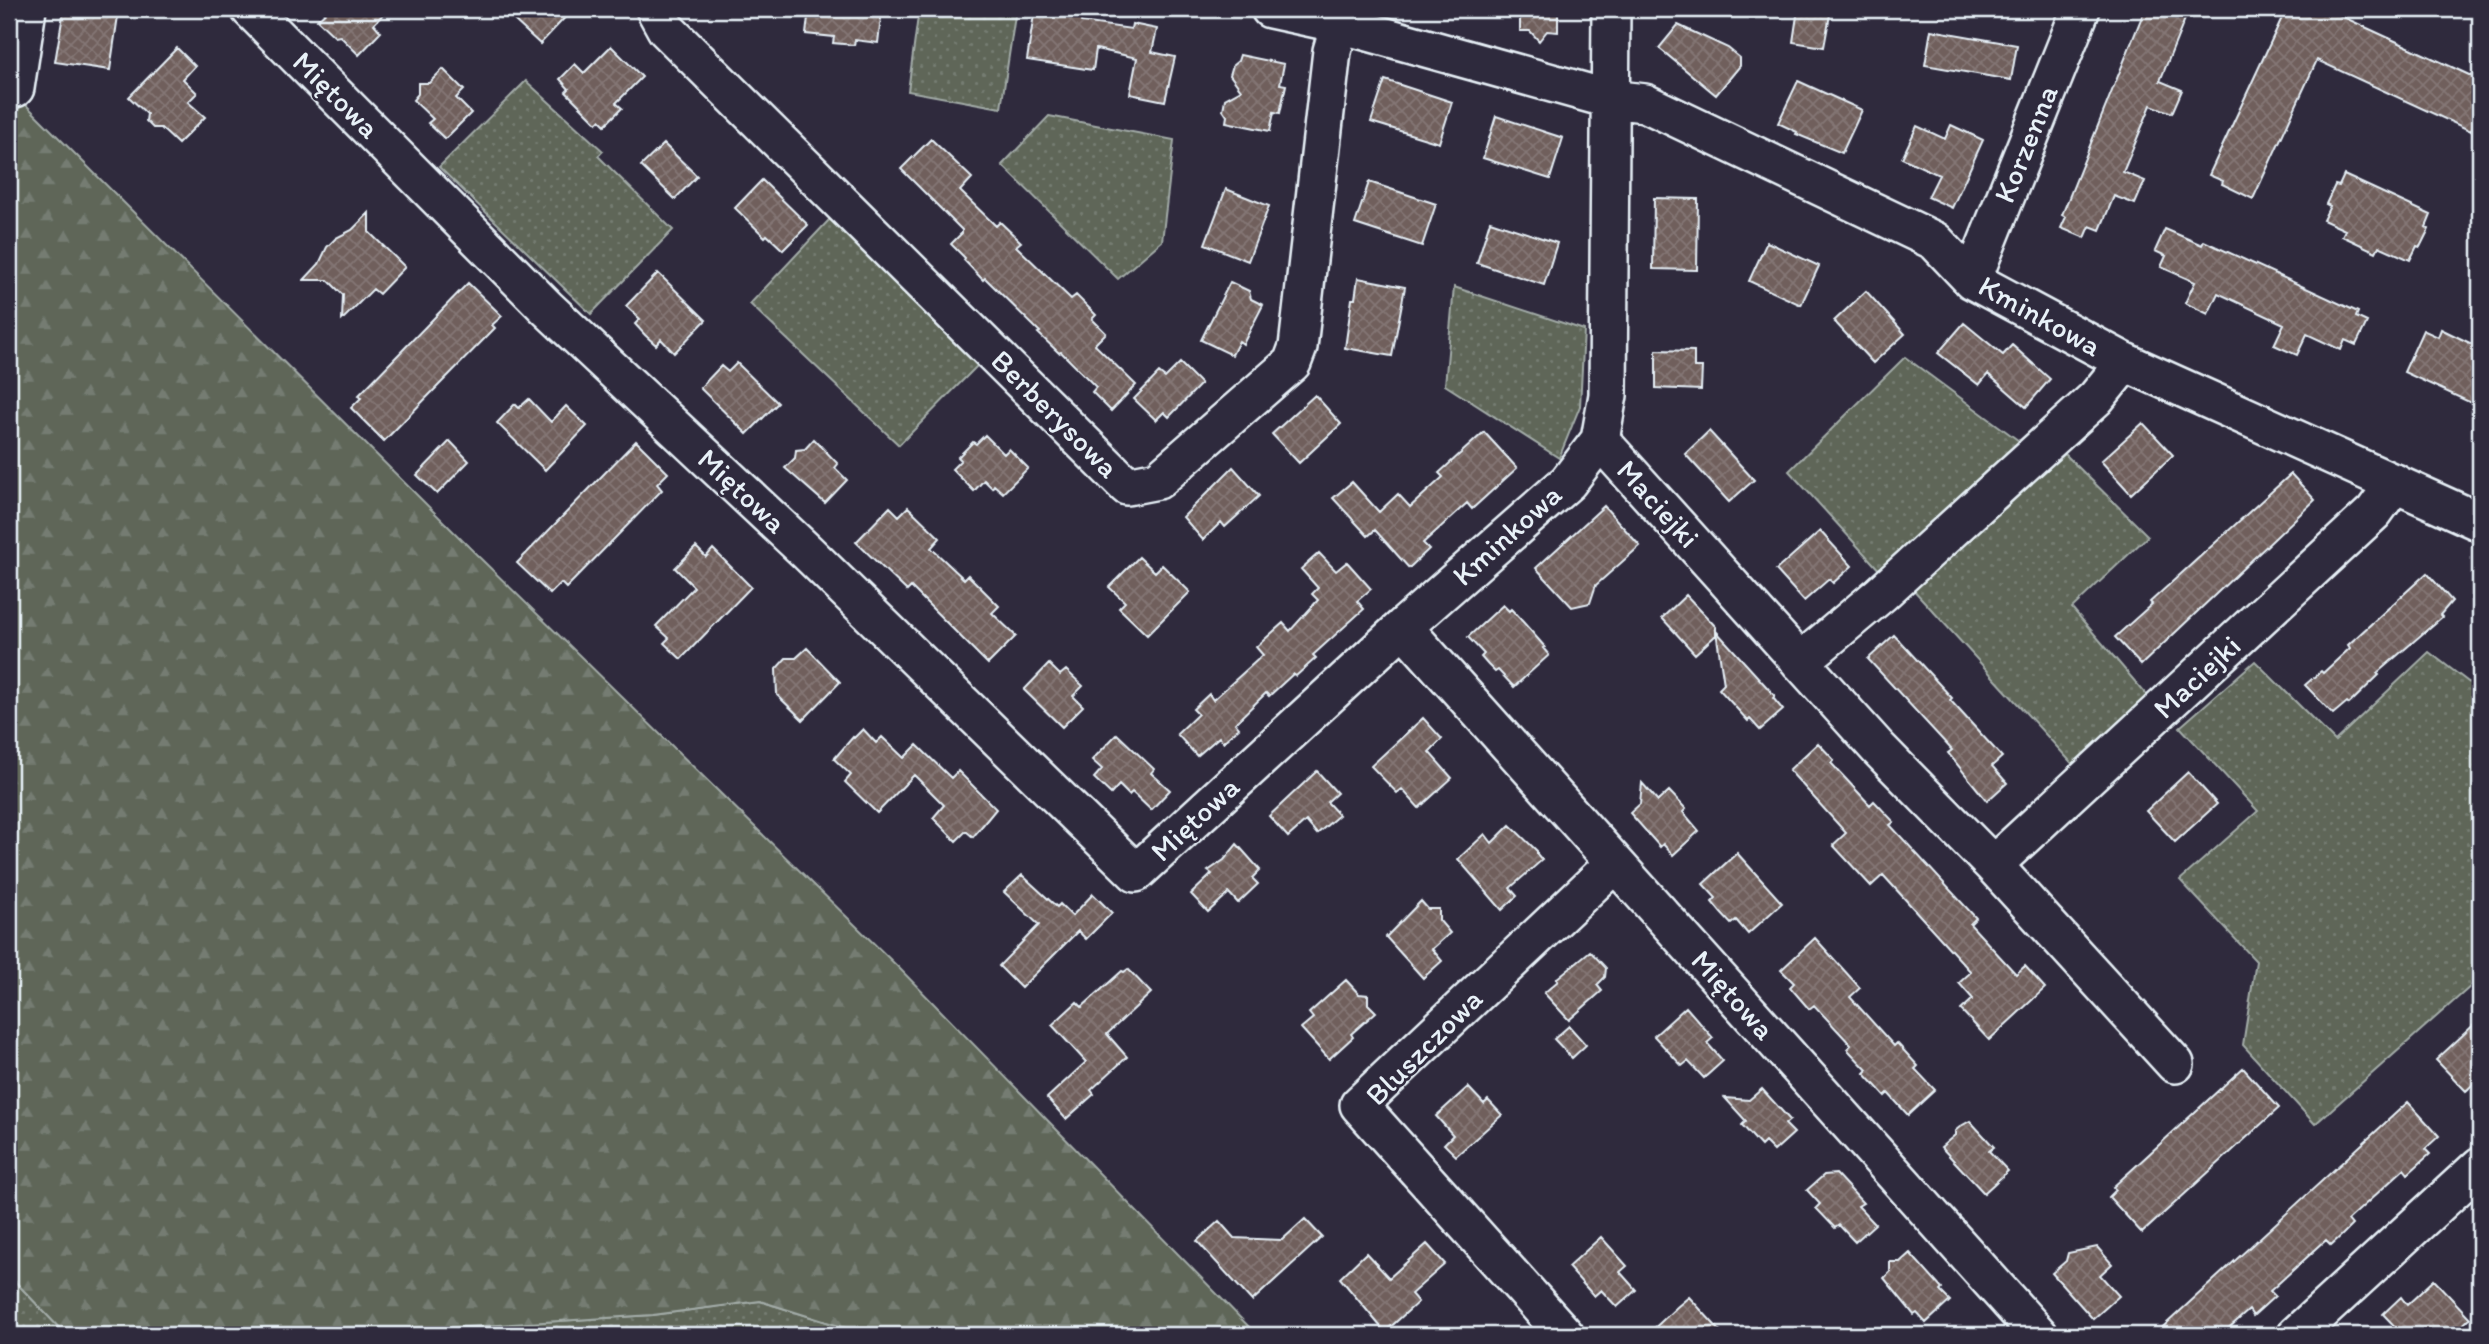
<svg xmlns="http://www.w3.org/2000/svg" width="2489" height="1344" font-family="Itim,sans-serif">
<defs>
<pattern id="grass-dots" width="8" height="8" patternUnits="userSpaceOnUse" patternTransform="scale(1.75)"><rect width="8" height="8" fill="#5e6659"/><path d="M2 2h.1M6 6h.1" fill="none" stroke="#757c72" stroke-width="1.8" stroke-linecap="round"/></pattern>
<pattern id="forest-firs" width="22" height="20" patternUnits="userSpaceOnUse" patternTransform="scale(1.75)"><rect width="22" height="20" fill="#5e6659"/><path d="M5 1l3.5 6h-7zM16 11l3.5 6h-7z" fill="#757c72"/></pattern>
<pattern id="building-cross-hatch" width="8" height="8" patternUnits="userSpaceOnUse" patternTransform="scale(1.75)"><rect width="8" height="8" fill="#6f5f5c"/><path d="M0 0l8 8M0 8l8-8" fill="none" stroke="#847674"/></pattern>
</defs>
<rect width="100%" height="100%" fill="#2f2a3d"/>
<filter id="ink" filterUnits="userSpaceOnUse"><feTurbulence type="fractalNoise" baseFrequency=".0143" numOctaves="2"/><feDisplacementMap in="SourceGraphic" scale="14" xChannelSelector="R" yChannelSelector="G"/><feConvolveMatrix kernelMatrix="1 2 1 2 8 2 1 2 1" color-interpolation-filters="sRGB"/></filter>
<g filter="url(#ink)">
<path fill="url(#grass-dots)" stroke="#a3aca8" stroke-width="2" d="M919,9H1016L1001,108L908,91Z
M526,81L603,151L598,156L673,230L591,314L439,167Z
M1049,116L1174,140L1162,241L1118,279L1002,165Z
M830,219L979,364L899,445L750,304Z
M1454,287L1584,330L1580,406L1559,458L1445,385Z
M1905,357L2030,449L1882,573L1789,471Z
M2065,454L2148,536L2072,608L2150,699L2078,770L1911,587Z
M2429,652L2480,691V978L2315,1124L2243,1045L2256,961L2180,880L2258,811L2180,727L2255,661L2335,741Z
M9,1275L66,1335H9Z
M760,1301L868,1335H400L419,1330L653,1315Z"/>
<path fill="url(#forest-firs)" stroke="#a3aca8" stroke-width="2" d="M9,88L480,558L900,969L1257,1335H868L760,1301L653,1315L419,1330L400,1335H66L9,1275Z"/>
<path fill="url(#building-cross-hatch)" stroke="#e8f1f8" stroke-width="2" d="M64,9H119L110,70L55,62Z
M329,9H388L374,24L381,32L359,55L340,36L335,37L317,20Z
M502,9H573L540,44Z
M809,9H882L878,43L855,40L854,45L833,43L834,37L806,34Z
M1520,9H1558V32L1547,31L1539,41L1530,31H1520Z
M1798,9H1831L1824,47L1793,42Z
M2145,9H2189L2160,81L2182,90L2172,113L2151,105L2123,172L2145,181L2135,204L2114,196L2100,230L2090,226L2085,238L2061,228L2066,217L2062,215Z
M2286,9H2326L2480,80V112L2471,131L2317,60L2253,199L2222,184L2223,181L2209,175Z
M1053,11L1082,16L1081,22L1131,29L1132,24L1157,29L1152,52L1175,57L1165,101L1130,94L1137,58L1096,49L1093,70L1027,60L1034,14L1052,17Z
M1678,25L1728,48L1740,58V66L1716,95L1659,48Z
M1931,30L2017,45L2011,80L1925,65Z
M611,46L642,77L616,103L622,108L605,125L600,120L597,123L566,92L569,89L560,79L575,64L584,73Z
M177,48L195,66L183,79L197,93L188,102L205,117L178,144L161,128H153L146,121L147,114L129,97Z
M1240,55L1284,64L1280,84L1286,85L1280,113L1274,112L1270,131L1226,122L1227,116L1223,110L1225,99L1241,90L1230,75L1233,65L1238,61Z
M443,69L464,90L456,98L471,113L445,139L428,123L433,119L413,100L418,94V83H429Z
M1385,80L1452,102L1439,143L1371,122Z
M1798,81L1862,110L1842,153L1796,134L1797,132L1778,123Z
M1496,116L1563,138L1550,179L1483,158Z
M1951,125L1983,140L1952,208L1928,197L1939,175L1902,158L1917,126L1945,139Z
M931,139L972,178L960,191L996,226L1000,222L1021,242L1016,246L1071,299L1076,295L1096,315L1092,319L1106,333L1095,344L1096,346L1136,385L1111,411L1092,392L1096,387L1061,352L1059,353L1038,333L1040,332L985,278L983,280L964,260L965,258L951,244L962,233V230L901,169Z
M664,144L697,176L675,199L641,166Z
M2344,175L2431,215L2426,227L2429,229L2420,247L2417,246L2410,260L2379,246L2376,252L2342,236L2345,230L2323,220L2330,206L2326,204L2335,185L2339,186Z
M762,180L808,225L783,250L767,235L765,237L735,208Z
M1369,182L1436,204L1422,246L1355,224Z
M1226,189L1269,206L1248,261L1205,244Z
M1654,198L1698,199L1697,270L1653,269Z
M369,213V232L405,267L379,294L373,289L342,320L343,295L328,280H304L319,264L327,247L336,238L352,230Z
M1490,221L1557,243L1544,285L1477,263Z
M2165,229L2202,245L2204,241L2358,312L2356,317L2367,322L2356,345L2345,340L2341,350L2307,334L2297,355L2274,345L2284,324L2218,293L2208,314L2185,303L2195,282L2161,267L2166,256L2155,251Z
M1767,242L1819,266L1801,305L1749,281Z
M658,273L706,320L674,353L661,339L656,345L645,335L635,324L640,319L626,306Z
M1358,278L1405,287L1392,356L1345,348L1352,299H1355Z
M1230,282L1249,291L1251,299L1263,305L1243,344L1239,341L1232,355L1201,340Z
M468,283L502,316L492,325L495,328L384,441L351,408L361,398L358,396Z
M1866,291L1905,334L1873,363L1834,321Z
M1964,323L2003,355L2012,345L2050,379L2026,407L1988,374L1979,385L1938,353Z
M2441,329L2480,348V407L2404,372L2423,330L2438,337Z
M1656,350L1694,351V367H1702L1701,390L1656,388Z
M737,363L778,403L747,434L700,388L721,366L728,372Z
M1180,363L1201,384L1169,417L1164,412L1156,420L1134,399L1159,373L1165,378Z
M1315,395L1341,424L1299,463L1272,434Z
M529,399L551,422L566,406L587,426L545,470L497,423L515,404L519,408Z
M2143,423L2173,455L2131,494L2101,461Z
M1709,431L1754,480L1729,502L1685,454Z
M1484,432L1517,468L1472,509L1467,503L1423,543L1429,549L1409,568L1375,530L1368,536L1333,498L1352,482L1379,512L1398,494L1410,507L1443,477L1439,473Z
M985,435L1004,454L1009,449L1028,468L1003,493L994,485L992,488L984,480L974,491L952,469L961,460L958,457L973,442L976,444Z
M814,439L838,464L835,468L847,480L825,503L785,468L795,458L796,450L805,449Z
M450,441L469,461L437,494L417,475Z
M636,441L668,473L657,484L662,490L566,588L561,583L550,594L517,563Z
M1233,467L1259,496L1225,527L1221,522L1203,540L1183,517Z
M2291,474L2315,500L2141,665L2115,637L2152,604L2150,602Z
M1604,506L1640,546L1596,585L1590,603L1572,607L1536,568Z
M890,507L899,516L908,507L940,538L931,548L964,579L968,575L999,606L992,613L1016,636L988,664L911,587L907,591L856,542Z
M1820,531L1852,566L1833,583L1829,579L1804,601L1776,570Z
M696,547L706,557L713,549L751,587L681,659L664,643L669,638L656,626L694,587L675,568Z
M1319,553L1336,571L1347,562L1371,589L1357,601L1364,609L1313,655L1316,658L1296,676L1293,674L1269,696L1266,693L1235,723L1239,728L1223,742L1219,737L1197,756L1177,734L1198,714L1193,709L1209,694L1213,700L1263,655L1256,647L1283,623L1290,631L1318,600L1312,594L1318,588L1301,569Z
M1139,557L1155,572L1162,565L1190,592L1147,635L1119,608L1125,602L1109,587Z
M2427,573L2452,601L2440,615L2442,617L2377,673L2379,675L2349,704L2347,702L2333,714L2305,685L2321,671L2323,673L2350,648L2348,645Z
M1686,595L1716,627V635L1695,654L1662,618Z
M1503,605L1509,611L1511,609L1523,622L1545,647L1543,648L1549,655L1514,687L1498,670L1495,672L1488,665L1481,657L1484,654L1468,637Z
M1716,631L1775,696L1773,698L1783,710L1760,730L1750,719L1748,721L1719,689L1724,684Z
M1894,635L1952,698L1950,700L2002,757L1992,766L2007,783L1987,801L1948,753L1952,750L1868,659Z
M807,648L840,682L803,720L777,695L776,669L786,658H796Z
M1049,664L1060,675L1066,670L1083,686L1073,696L1083,706L1062,727L1024,690Z
M1423,718L1442,739L1429,752L1452,778L1419,808L1402,789L1397,793L1371,766Z
M863,729L876,743L882,737L904,758L917,745L951,778L958,771L996,809L973,837L966,831L956,841L933,818L944,805L914,775L877,813L845,782L851,775L834,759L853,737L854,738Z
M1117,734L1154,769L1151,773L1170,790L1151,810L1132,792L1129,795L1119,785L1111,794L1094,778L1102,769L1092,760Z
M1818,743L1834,760L1831,763L1870,805L1874,801L1894,822L1890,825L1976,918L1970,924L2016,974L2025,966L2045,988L1989,1040L1961,1010L1973,999L1959,983L1971,972L1883,875L1871,886L1833,845L1846,833L1789,770Z
M1317,771L1337,793L1327,802L1339,815L1317,834L1306,821L1288,837L1269,816Z
M2188,772L2217,804L2175,842L2146,811Z
M1642,783L1658,801L1669,791L1686,809L1683,812L1699,831L1673,855L1663,844L1660,847L1630,813L1640,804Z
M1510,825L1537,851V854L1542,860L1510,888L1517,896L1502,910L1458,859L1485,834L1492,843Z
M1237,844L1260,870L1252,878L1258,884L1238,903L1229,893L1208,912L1191,894L1212,874L1208,871L1224,860Z
M1737,853L1782,903L1748,934L1736,920L1731,924L1721,913L1712,902L1716,898L1703,884Z
M1022,875L1057,907L1060,904L1072,916L1093,894L1112,913L1086,939L1078,931L1021,988L999,966L1039,925L1004,892Z
M1421,901L1428,909H1439V920L1450,933L1432,949L1442,961L1423,978L1386,937Z
M1815,938L1860,988L1850,997L1894,1046L1897,1043L1918,1066L1915,1069L1935,1090L1908,1115L1888,1093L1885,1096L1864,1073L1867,1070L1847,1049L1851,1045L1814,1005L1809,1009L1790,987L1794,983L1781,970Z
M1590,951L1606,968L1605,977L1597,985L1602,991L1569,1020L1544,993L1558,981L1556,979Z
M1128,969L1151,993L1107,1034L1127,1057L1091,1090L1094,1094L1066,1119L1047,1098L1086,1062L1052,1025L1077,1002L1082,1007L1122,971L1124,972Z
M1346,980L1359,994L1368,995V1004L1376,1012L1351,1034L1353,1037L1329,1059L1301,1028L1313,1018L1309,1013Z
M1686,1007L1713,1038L1707,1043L1723,1061L1704,1078L1688,1061L1682,1066L1654,1036Z
M2480,1019V1078L2466,1091L2436,1060Z
M1569,1026L1586,1045L1572,1058L1554,1039Z
M2243,1068L2279,1108L2142,1233L2109,1197L2116,1190L2113,1187Z
M1468,1087L1484,1104L1488,1100L1502,1115L1456,1156L1444,1144L1453,1135L1436,1116Z
M1762,1089L1790,1120L1785,1124L1794,1133L1774,1151L1765,1142L1761,1146L1742,1125L1746,1121L1725,1098L1749,1100Z
M2408,1102L2439,1136L2425,1149L2430,1154L2408,1174L2404,1169L2348,1220L2352,1225L2342,1235L2331,1245L2326,1240L2270,1291L2275,1296L2253,1316L2249,1310L2221,1335H2154Z
M1970,1121L1994,1147L1989,1151L2008,1171L1984,1193L1941,1147L1955,1135V1131L1961,1126Z
M1836,1174L1863,1203L1858,1206L1875,1224L1855,1242L1839,1225L1835,1228L1816,1208L1820,1204L1807,1190L1824,1175Z
M1305,1219L1322,1237L1252,1301L1197,1241L1219,1221L1234,1238L1282,1240Z
M1601,1237L1627,1266L1620,1272L1636,1290L1617,1307L1601,1290L1594,1296L1568,1267Z
M1427,1244L1445,1264L1411,1294L1418,1302L1385,1332L1340,1278L1366,1253L1389,1278Z
M2097,1247L2112,1264L2100,1275L2119,1296L2093,1319L2052,1273L2066,1261L2068,1253Z
M1910,1253L1942,1289L1940,1291L1950,1301L1926,1323L1917,1313L1914,1315L1884,1278L1890,1272V1262H1900Z
M2434,1280L2470,1318L2452,1335H2403L2383,1314L2401,1297L2407,1305Z
M1689,1297L1724,1335H1647L1677,1307Z"/>
<g fill="none" stroke-linecap="round" stroke-linejoin="round">
<defs>
<path id="minor" d="M250,9L547,308L807,552L1136,873L1403,627L2039,1335
M655,9L666,29L1127,486L1158,480L1292,363L1298,347L1332,51L1340,24
M1270,9L1340,24L1609,99L1645,103L1935,241L1972,280L2125,362L2480,522
M15,88L27,9
M1972,280L2081,9
M1600,440L1878,748L1993,865L2175,1064
M1403,627L1568,482L1600,440L1608,395L1611,9
M1800,662L1881,594L2096,398L2125,362
M1993,865L2374,512L2395,483
M1565,1335L1359,1105L1615,863
M2296,1335L2480,1166"/>
</defs>
<use href="#minor" stroke="#e8f1f8" stroke-width="42"/>
<use href="#minor" stroke="#2f2a3d" stroke-width="37"/>
</g>
</g>
<g text-anchor="middle" stroke-width="5" stroke-linejoin="round" paint-order="stroke">
<g font-size="30" fill="#e8f1f8" stroke="#2f2a3d">
<text transform="translate(336 95) rotate(45)" y="10">Miętowa</text>
<text transform="translate(2026 144) rotate(-68)" y="10">Korzenna</text>
<text transform="translate(2040 316) rotate(29)" y="10">Kminkowa</text>
<text transform="translate(1055 414) rotate(45)" y="10">Berberysowa</text>
<text transform="translate(742 491) rotate(43)" y="10">Miętowa</text>
<text transform="translate(1658 504) rotate(48)" y="10">Maciejki</text>
<text transform="translate(1507 535) rotate(-42)" y="10">Kminkowa</text>
<text transform="translate(2197 677) rotate(-43)" y="10">Maciejki</text>
<text transform="translate(1195 819) rotate(-43)" y="10">Miętowa</text>
<text transform="translate(1733 995) rotate(48)" y="10">Miętowa</text>
<text transform="translate(1424 1047) rotate(-45)" y="10">Bluszczowa</text>
</g>
</g>
<rect width="2489" height="1344" fill="none" stroke="#2f2a3d" stroke-width="35"/>
<rect x="18" y="18" width="2454" height="1309" fill="none" stroke="#e8f1f8" stroke-width="2.5" filter="url(#ink)"/>
</svg>
